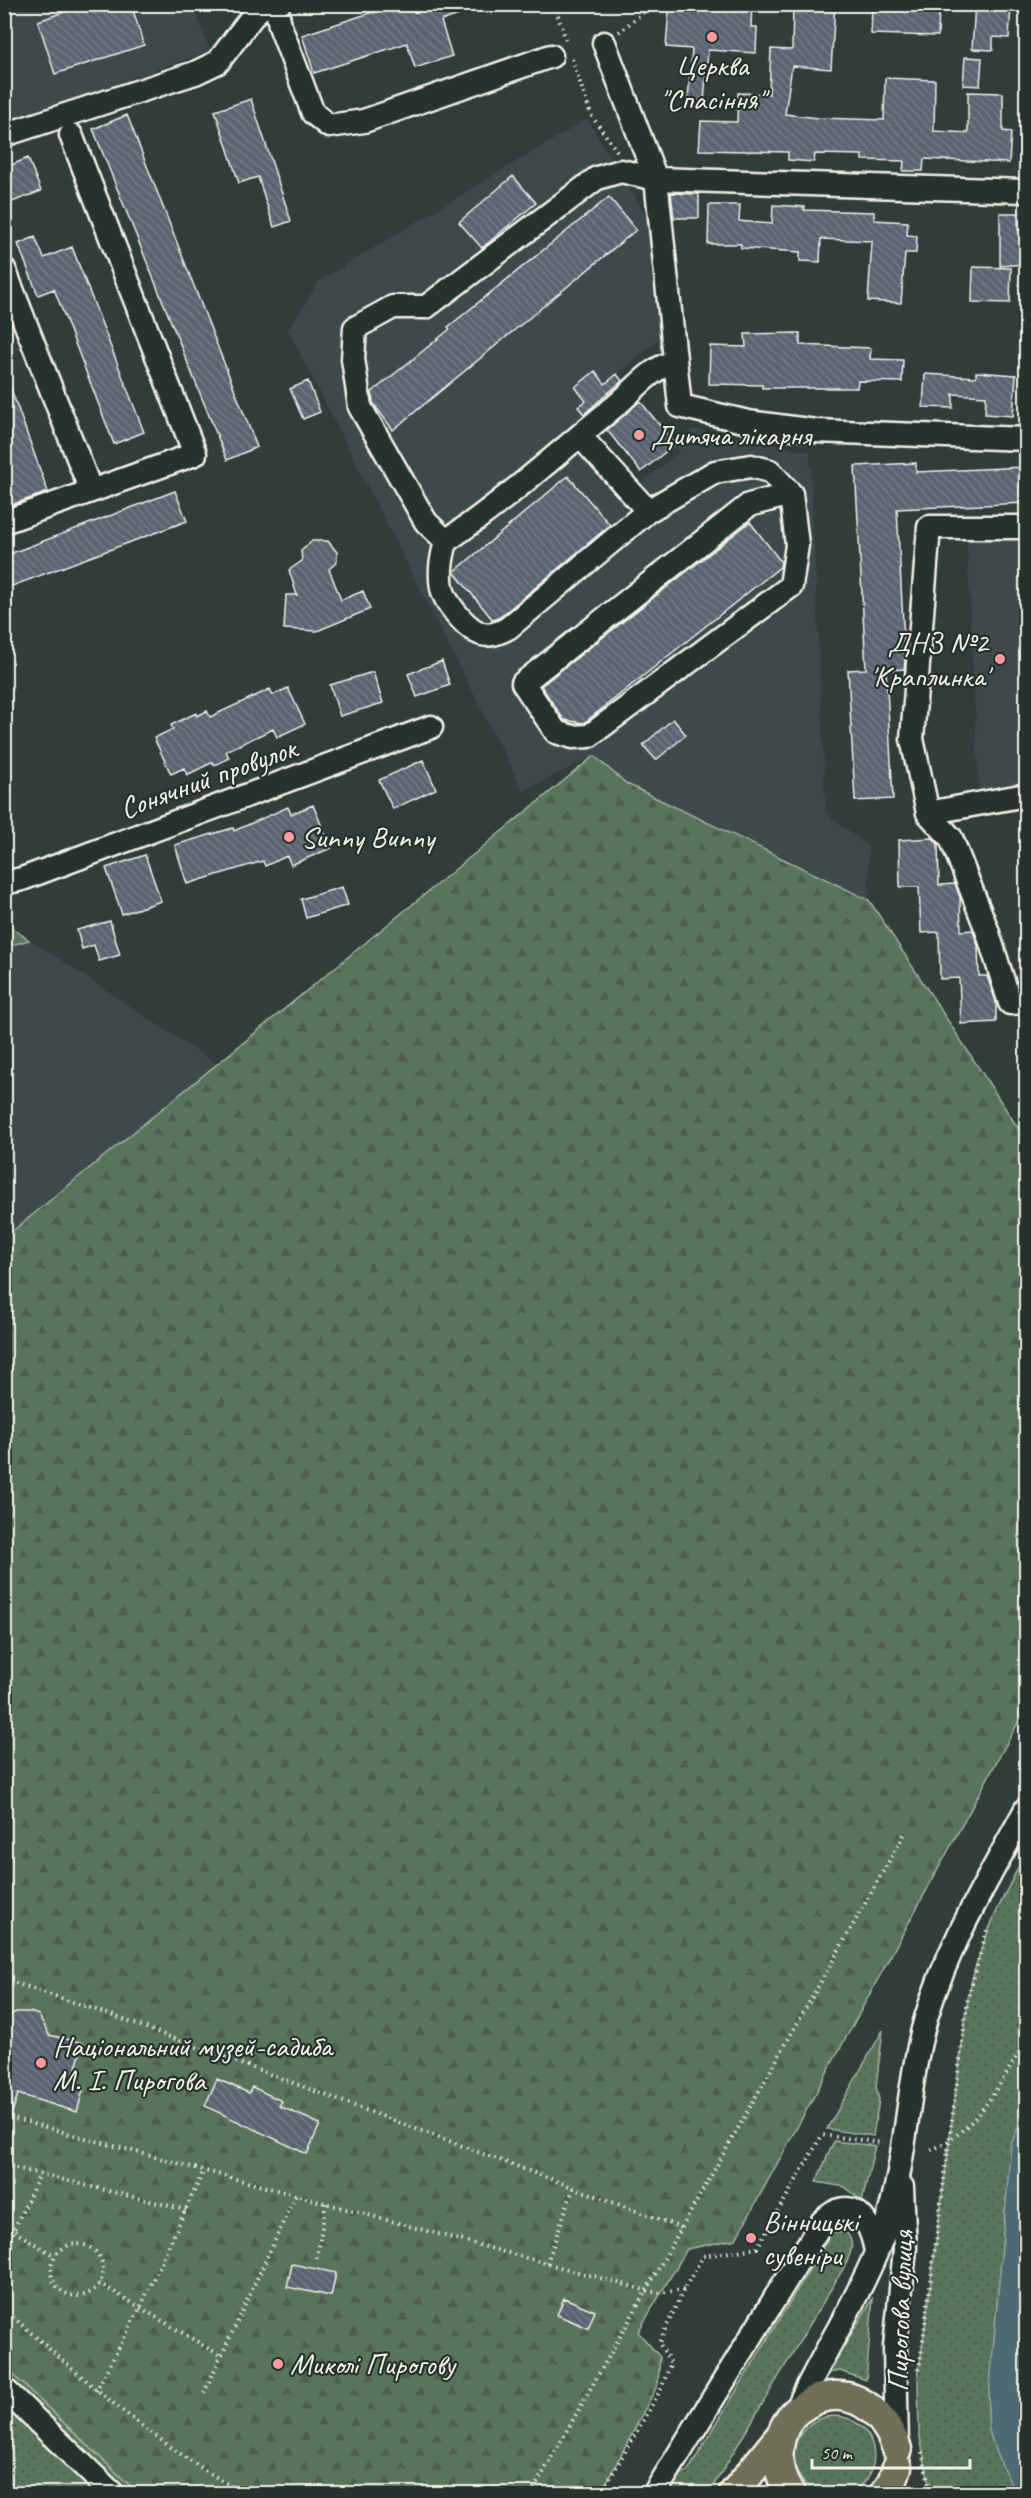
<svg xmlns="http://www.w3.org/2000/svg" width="1031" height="2498" font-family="Caveat,sans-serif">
<defs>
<pattern id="green-dots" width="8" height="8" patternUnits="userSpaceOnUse" patternTransform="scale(1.5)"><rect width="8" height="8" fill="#59755c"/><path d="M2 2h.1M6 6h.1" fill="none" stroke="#505c50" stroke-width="1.8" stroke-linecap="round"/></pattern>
<pattern id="forest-firs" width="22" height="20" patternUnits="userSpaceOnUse" patternTransform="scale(1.5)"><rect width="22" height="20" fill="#59755c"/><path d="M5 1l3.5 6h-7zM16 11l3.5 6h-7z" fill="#505c50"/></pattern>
<pattern id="building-back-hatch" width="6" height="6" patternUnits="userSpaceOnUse" patternTransform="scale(1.5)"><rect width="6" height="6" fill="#5a6472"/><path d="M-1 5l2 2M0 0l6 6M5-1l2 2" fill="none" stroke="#727b86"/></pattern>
</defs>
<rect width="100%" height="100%" fill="#303d3b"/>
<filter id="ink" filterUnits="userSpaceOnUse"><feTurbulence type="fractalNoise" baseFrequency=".0167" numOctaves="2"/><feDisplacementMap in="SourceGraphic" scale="12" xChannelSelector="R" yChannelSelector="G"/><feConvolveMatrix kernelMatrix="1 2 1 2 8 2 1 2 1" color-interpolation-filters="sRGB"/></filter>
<g filter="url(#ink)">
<path fill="#3d494c" d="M4,5H193L210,51L5,122Z
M587,119L654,228L663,332L658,340L617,374L632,393L580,426L637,487L679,452L675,444L693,429L810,452L826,813L868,846L869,900L627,784L594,756L523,791L288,330L319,281Z
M966,527H1026V791L979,793Z
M5,923L218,1065L5,1238Z"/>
<path fill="url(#green-dots)" stroke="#a6b3a2" stroke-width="1.5" d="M1026,1852V2111L1011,2144L988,2408L989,2430L996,2453L1016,2493L931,2494L919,2432L918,2378L968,1998C978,1944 1002,1899 1026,1852Z
M883,2030L876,2086L879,2100L873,2136L827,2129Z
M834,2141L875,2146L862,2201L845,2187L816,2182Z
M832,2232L847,2233C855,2244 851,2252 846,2264L709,2493H669L662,2486L670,2479L688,2471Z
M873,2298L866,2380L840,2371L828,2373Z
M5,2367L138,2493H5Z
M794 2456a40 40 0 1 1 80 0a40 40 0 1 1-80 0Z"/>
<path fill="url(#forest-firs)" stroke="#a6b3a2" stroke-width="1.5" d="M594,756L627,784L869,900L1024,1137L1026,1151V1708L736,2239L687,2249L638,2332L660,2357L658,2384L601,2493H138L5,2367L4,1238Z
M5,923L29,940L5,947Z"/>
<path fill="#4b6a71" stroke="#8fa0a1" stroke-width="1.5" d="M1026,2111V2493L1016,2494L996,2453L989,2430L988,2408L1011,2144Z"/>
<path fill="url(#building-back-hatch)" stroke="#f4f1e8" stroke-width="1.5" d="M87,4H131L144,45L55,74L38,21Z
M398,4H479V8L441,21L452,56L415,68L407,43L314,73L302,35Z
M687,4H752L751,27H757L756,53L708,50L704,102L688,100L692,49L666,47L669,9L687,10Z
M793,4H835L831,69L792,66L785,114L818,118L884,120L885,78L935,80L934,131L968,133V92L1003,93V131L1011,132L1009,163L924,159L923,171H903L904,161L862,160V155L815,154L814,162L788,160V152L699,150L701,121L737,122L738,93L769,94L771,49L792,50Z
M872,4H939L938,36L871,34Z
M975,4H1011L1009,38L993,37V50L972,49Z
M965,57L982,58L980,86L963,85Z
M251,99L291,221L274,227L258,177L239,183L215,111Z
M127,115L257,447L227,460L93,129Z
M28,158L41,191L4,205V168Z
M513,176L536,203L482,248L459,222Z
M671,193L699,194V218H674Z
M609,197L636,230L393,430L373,403L372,392L450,329L448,327Z
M709,205H740L739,221L772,224L773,205L805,207L804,210L874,212V220L908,222L907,235L917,236L916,253H905L901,303L868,301L872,241L821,239L820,262L800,261V252L741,248V244H708Z
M1000,213H1018V230L1026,229V264L1000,266Z
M35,237L44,258L72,247L144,432L114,444L54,289L38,295L18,244Z
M973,267L1011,268L1010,303L972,302Z
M800,333V345L871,348L870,359L903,360L902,382L858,381L857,388H762V385L709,384L710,346L746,347L745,334Z
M595,371L605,384L617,374L622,381L584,414L578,407L586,401L575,387Z
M976,372L1016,375L1013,416L985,414L986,396L953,394V408L923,407L925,374L976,377Z
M4,378H7L48,492L8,506L4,495Z
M308,381L320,412L303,419L290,389Z
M640,401L675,444L641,472L607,430Z
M916,463V472L1026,467V503L897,509L905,661L904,669L886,670L893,799L855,801L848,670L866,669L855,466Z
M568,476L610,525L500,617L493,620L454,572Z
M175,491L187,521L4,589V556Z
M750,522L781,562L780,567L584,723L564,720L541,686Z
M312,541H328L337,552V562L329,569L341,600L363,591L370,609L317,631L284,629L286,595H297L289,570L302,561L301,551Z
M442,661L450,685L417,697L408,674Z
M373,672L383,703L340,716L330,685Z
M288,688L305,724L277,737L273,729L226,751L229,758L215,765L213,762L187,775L184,768L171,774L154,738L173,729L171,725L196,713L197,716L207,711L210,717L270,689L273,695Z
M673,719L686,735L656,760L643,745Z
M423,760L436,789L393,809L379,780Z
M313,805L331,848L291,865L287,856L265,866L263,861L187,884L175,845L233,828L234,831L288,807L291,814Z
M933,838L938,844L939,885L955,884L960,897L961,931L973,930L974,934L978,946L979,976H987L996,1002V1022L961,1024L959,978L940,979L939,932L921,933L919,887H900L899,840Z
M145,855L161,901L122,914L106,868Z
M342,887L348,905L306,918L301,899Z
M110,921L120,955L99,961L94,945L82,949L77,930Z
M16,2012H30L39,2015L49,2035L83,2043L72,2083L84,2086L77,2112L18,2094L8,2125L4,2124V2018Z
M217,2079L249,2093L252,2087L282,2101L279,2106L320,2124L307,2154L205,2106Z
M292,2264L336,2273L331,2296L287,2287Z
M564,2298L595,2311L588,2328L557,2315Z"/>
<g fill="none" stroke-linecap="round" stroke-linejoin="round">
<defs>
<path id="minor" d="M276,4L280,26L313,113L329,126L364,121L551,56
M604,43L656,179L680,406L748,422L816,431L1026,439
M4,135L195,73L218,62L255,13L266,4
M4,269L91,491
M675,362C651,367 634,391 614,407C559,452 505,501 446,541L426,522L360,407L353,359L355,328L393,307H426L597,178L621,171L656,179L1026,191
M648,511L715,472L751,466L770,471L791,494L797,545L791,586L589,736L573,737L556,732L523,683L749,505L791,494
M4,522L195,454L71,135
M1026,527H929L912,739L928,813L951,838L987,930L1010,1003L1026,1002
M446,541C442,557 439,571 442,588C445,603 464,625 477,632C487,638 499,633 508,628L648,511L580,436
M928,813L1026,795
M4,883L22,879L431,727
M4,2389L113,2494
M796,2411C820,2357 854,2307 876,2253C908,2177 904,2095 926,2018C948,1944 990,1876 1026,1809
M897,2448L895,2347L905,2249L902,2187
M654,2494L822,2222C852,2191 871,2221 876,2252"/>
<path id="major" d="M733,2494L781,2435
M791,2494C772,2473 775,2427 798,2410C840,2378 882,2404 897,2449
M884,2494L892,2483L897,2467"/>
</defs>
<use href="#minor" stroke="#f4f1e8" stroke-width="27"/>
<use href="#major" stroke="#f4f1e8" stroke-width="33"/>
<path stroke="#f4f1e8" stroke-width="4" stroke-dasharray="1.5 4.5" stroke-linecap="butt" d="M554,4L566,40
M619,32L654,4
M572,59L591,115L617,151
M4,1979L111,2015L682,2228
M4,2116L648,2291L661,2293L684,2289
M931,2150C978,2130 1000,2083 1026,2041
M4,2165L186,2210
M4,2225L55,2256
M51 2270a26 26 0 1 1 52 0a26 26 0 1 1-52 0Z
M4,2250L40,2174
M317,2258L326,2203
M547,2263L574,2186
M99,2283L221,2356
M4,2309C80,2376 156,2445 245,2494
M919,2370L968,1998L987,1930
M96,2391L141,2306L204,2170
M204,2393L296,2195
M922,2452L931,2494
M531,2494L905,1833
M601,2494L661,2389L671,2363L659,2343L684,2289L703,2256L757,2248L822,2135L883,2143"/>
<use href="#minor" stroke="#26332d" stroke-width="22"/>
<use href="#major" stroke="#706f59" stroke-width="28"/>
</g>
</g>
<g fill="#ff9aa2" stroke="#26332d" stroke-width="2">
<circle cx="712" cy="37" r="6"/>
<circle cx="639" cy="435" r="6"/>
<circle cx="1000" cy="659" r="6"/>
<circle cx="289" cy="837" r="6"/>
<circle cx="41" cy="2063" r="6"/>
<circle cx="751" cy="2238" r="6"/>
<circle cx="278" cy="2364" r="6"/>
</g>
<g text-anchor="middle" stroke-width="4.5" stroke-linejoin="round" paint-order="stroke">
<g font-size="30" fill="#f4f1e8" stroke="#26332d" text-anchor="start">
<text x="712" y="75" text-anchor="middle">Церква<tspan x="712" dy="34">"Спасіння"</tspan></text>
<text x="651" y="445">Дитяча лікарня</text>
<text x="988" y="652" text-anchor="end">ДНЗ №2<tspan x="988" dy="34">'Краплинка'</tspan></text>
<text x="301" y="847">Sunny Bunny</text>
<text x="53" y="2056">Національний музей-садиба<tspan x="53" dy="34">М. І. Пирогова</tspan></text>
<text x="763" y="2231">Вінницькі<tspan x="763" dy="34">сувеніри</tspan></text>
<text x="290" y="2374">Миколі Пирогову</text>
</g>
<g font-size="30" fill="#f4f1e8" stroke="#26332d">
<text transform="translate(208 778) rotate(-20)" y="10">Сонячний провулок</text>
<text transform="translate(900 2311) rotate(-88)" y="10">Пирогова вулиця</text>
</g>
</g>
<rect width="1031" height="2498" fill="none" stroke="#26332d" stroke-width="24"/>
<rect x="12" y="12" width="1007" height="2474" fill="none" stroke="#f4f1e8" stroke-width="2" filter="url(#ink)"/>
<path d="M812 2459v9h158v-9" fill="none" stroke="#f4f1e8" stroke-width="3"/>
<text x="821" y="2459" font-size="18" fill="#f4f1e8" stroke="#26332d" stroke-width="4.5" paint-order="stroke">50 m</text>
</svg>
